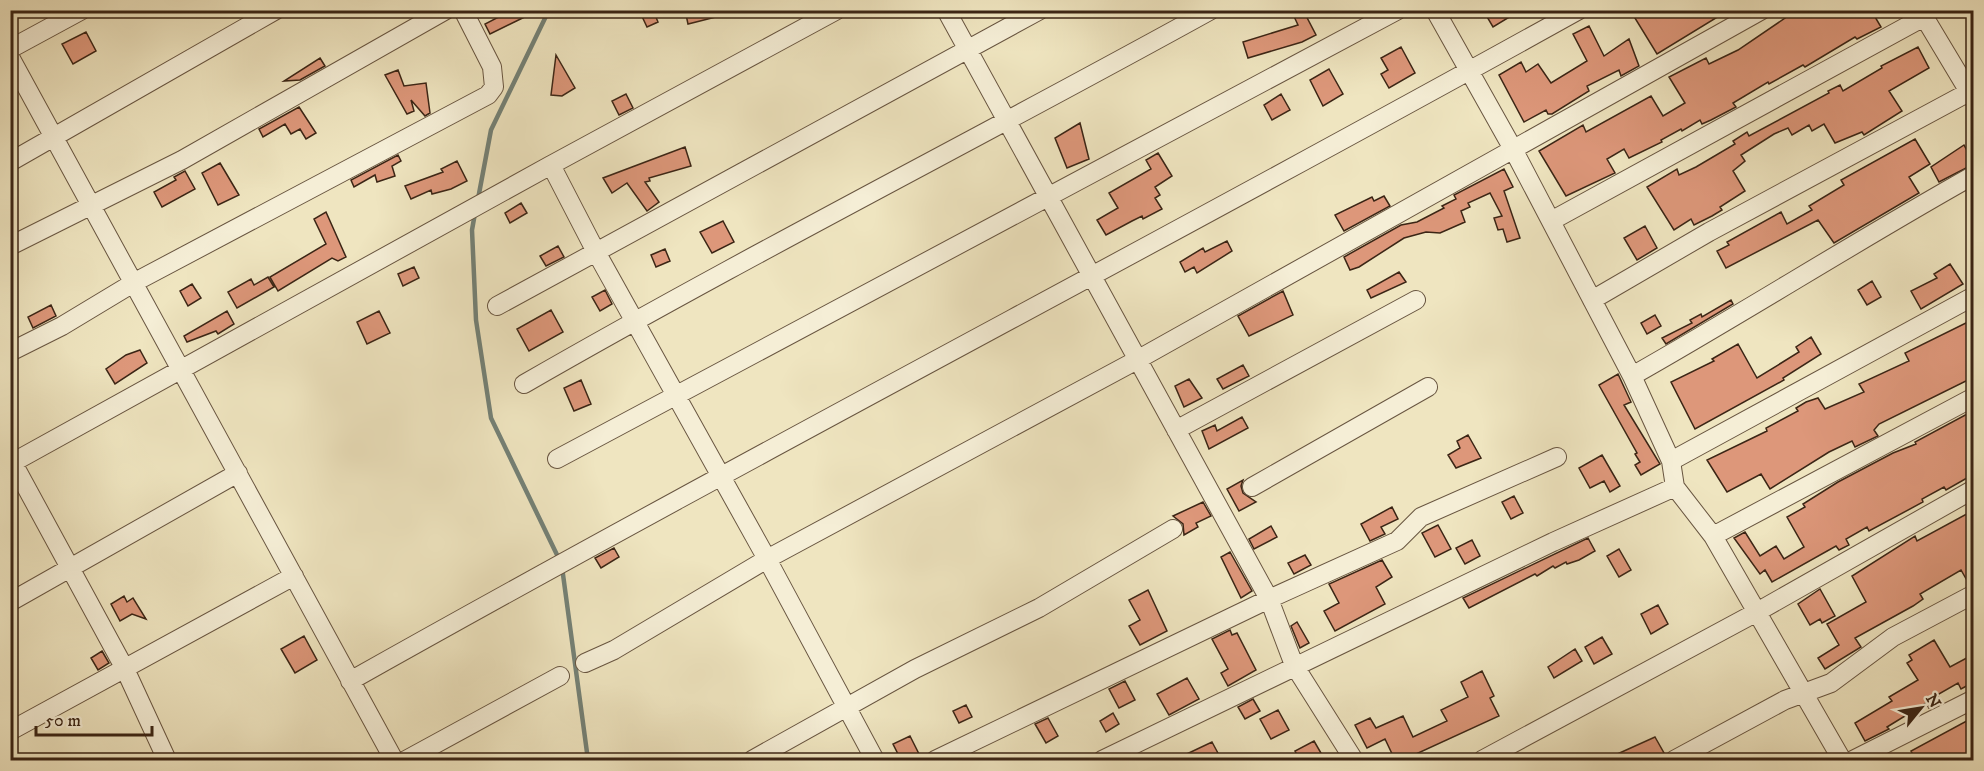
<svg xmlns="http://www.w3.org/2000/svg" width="1984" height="771" font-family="'IM FELL DW Pica',serif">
<rect width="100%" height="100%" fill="#efe5c0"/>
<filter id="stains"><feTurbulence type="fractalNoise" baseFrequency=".00333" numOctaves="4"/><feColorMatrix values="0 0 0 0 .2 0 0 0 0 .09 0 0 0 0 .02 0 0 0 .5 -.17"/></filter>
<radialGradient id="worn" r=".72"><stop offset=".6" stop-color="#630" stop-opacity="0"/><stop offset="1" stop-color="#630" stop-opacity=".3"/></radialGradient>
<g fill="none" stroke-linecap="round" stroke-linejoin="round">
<path stroke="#748176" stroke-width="4.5" d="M478,199L491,130L549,10
M475,213L472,230L476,320L491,418L559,559
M562,567L588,760"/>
</g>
<path fill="#dd977a" stroke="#3b2515" stroke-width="1.5" d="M512,10H539L490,34L485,24Z
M639,10H653L658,22L647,27Z
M685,10H724V15L688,24Z
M1291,10H1303L1316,35L1302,42L1248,58L1243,42L1298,25Z
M1483,10H1521L1493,27Z
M1630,10H1729L1657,54Z
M1797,10H1871L1881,27L1857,39L1855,37L1805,67L1803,65L1769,84L1768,82L1733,103L1736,107L1711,120L1702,124L1700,120L1682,131L1681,129L1661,140L1662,142L1629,158L1624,149L1607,159L1615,173L1566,196L1539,151L1583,125L1586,132L1651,96L1663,116L1685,103L1669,77L1706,58L1709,64L1738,50Z
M1589,26L1604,56L1629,39L1639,66L1621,76L1619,70L1587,86L1589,91L1552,114H1548L1546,110L1524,122L1499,75L1521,62L1526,72L1538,64L1551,83L1587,61L1573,34Z
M86,32L96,51L73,64L62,44Z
M1401,47L1415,73L1389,88L1381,74L1388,70L1381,58Z
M1918,47L1929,68L1889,91L1902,111L1864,135L1862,132L1835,143L1824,124L1812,131L1809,125L1792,135L1788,128L1774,134L1741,155L1745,161L1733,171L1745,191L1720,207L1722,210L1712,216L1694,225L1691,219L1674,230L1647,187L1677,169L1679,175L1696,167L1735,144L1733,141L1747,132L1749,136L1829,93L1828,91L1840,85L1843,91L1882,68L1881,66Z
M556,55L575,88L562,96L551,95Z
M320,58L325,66L300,80L284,81Z
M1329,69L1343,94L1323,106L1310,80Z
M398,70L404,86L426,83L430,113L425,116L411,100L414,111L407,114L385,75Z
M626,94L633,108L619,115L612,101Z
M1281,94L1290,110L1272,120L1264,105Z
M299,107L316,133L306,139L300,129L291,134L285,124L263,137L259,129Z
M1080,123L1089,159L1067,168L1055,138Z
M1915,139L1930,164L1909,177L1919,193L1834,243L1818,220L1726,268L1717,251L1729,245L1727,242L1781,212L1787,224L1812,210L1809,206L1844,185L1841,180Z
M1964,145L1974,164L1939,182L1931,167Z
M685,147L691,166L649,178L650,181L645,182L659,202L647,211L627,183L612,193L603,178Z
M1158,153L1172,176L1155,187L1160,195L1155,198L1162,209L1143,219L1142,216L1132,221L1106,235L1097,220L1118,208L1109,193L1151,169L1146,160Z
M398,155L401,161L392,166L395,176L377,182L375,175L354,187L351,180Z
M457,161L467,181L451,189L432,194L431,190L411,199L405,186L443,172L441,169Z
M220,163L239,195L218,205L202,173Z
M1504,169L1513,187L1504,191L1520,238L1507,242L1503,229L1498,230L1494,218L1502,216L1490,193L1468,203L1470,207L1461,211L1465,222L1440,233L1426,232L1404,238L1359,267L1350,270L1344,257L1401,225L1417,222L1444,208L1442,206L1456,199L1454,195Z
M185,171L195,189L162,207L154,192L176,180L174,177Z
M1384,196L1390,206L1344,231L1335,215L1372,197L1374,201Z
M521,203L527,213L510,223L505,213Z
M326,212L346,257L338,261L332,258L278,291L270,277L326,244L314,219Z
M723,221L734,242L712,253L700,232Z
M1645,226L1657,248L1637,260L1624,238Z
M1227,241L1232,251L1197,273L1194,267L1185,272L1180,262L1203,248L1205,252Z
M558,246L564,257L546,266L540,256Z
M665,249L670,261L656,267L651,255Z
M1950,264L1963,284L1921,309L1911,291L1937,278L1934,274Z
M414,267L419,278L403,286L398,274Z
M1399,272L1406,282L1371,298L1367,290Z
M268,277L274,287L237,308L228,292L251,279L254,285Z
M1872,281L1881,297L1867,305L1858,290Z
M192,284L201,298L188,306L180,291Z
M605,290L612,304L600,311L592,297Z
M1283,291L1293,315L1249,336L1238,316Z
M1731,300L1733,304L1666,344L1662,338L1692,323L1690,320L1701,314L1702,317Z
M51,305L56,316L33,328L28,317Z
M551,310L563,332L529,351L517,329Z
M227,311L234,324L218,334L216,331L187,342L184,336Z
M379,311L390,333L367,344L357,322Z
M1655,315L1661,326L1647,334L1641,323Z
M1974,319V377L1879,424L1874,430L1878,436L1855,447L1852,441L1829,452L1770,489L1761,474L1727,492L1707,460L1767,431L1766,428L1798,411L1796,408L1806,402L1818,398L1825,409L1864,392L1859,384L1909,361L1905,353Z
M1811,337L1821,354L1783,378L1784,380L1695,429L1671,382L1714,361L1712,359L1738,344L1757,378L1799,352L1796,347Z
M140,350L147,363L115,384L106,369L126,355Z
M1243,365L1249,376L1223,389L1217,379Z
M1618,374L1631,402L1624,405L1660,464L1641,475L1635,465L1640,462L1635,454L1637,453L1600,387L1599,385Z
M1189,379L1202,398L1184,407L1175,386Z
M581,380L591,404L574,411L564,388Z
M1969,413L1974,421V474L1946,490L1944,487L1922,499L1923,502L1869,531L1867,527L1846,539L1849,545L1839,550L1836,546L1772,582L1765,570L1760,574L1734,538L1745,532L1760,556L1776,546L1784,559L1804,547L1787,517L1805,507L1803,504L1838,482L1893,453L1916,444L1915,442Z
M1242,417L1248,428L1209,449L1202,431L1215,425L1217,431Z
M1468,435L1481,458L1456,468L1448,455L1460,448L1457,441Z
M1602,455L1620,486L1610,492L1604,481L1590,488L1579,468Z
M1243,480L1241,486L1243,493L1256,502L1239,511L1227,489Z
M1514,496L1523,513L1511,519L1502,502Z
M1203,502L1211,516L1196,523L1198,527L1184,535L1183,524L1173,516Z
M1392,507L1398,519L1381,527L1385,534L1370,541L1361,524Z
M1974,510V583L1969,584L1961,570L1920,594L1923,599L1913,606L1855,638L1861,647L1825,669L1818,658L1839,645L1827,624L1866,602L1852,576L1915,536L1917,541Z
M1438,525L1451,549L1435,557L1422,533Z
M1271,526L1277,537L1254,549L1249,539Z
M1588,538L1595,551L1579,560L1567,564L1566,562L1555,568L1553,566L1537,576L1535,574L1469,608L1463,598Z
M1472,540L1480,556L1465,564L1456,548Z
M614,548L619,557L601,568L595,558Z
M1619,549L1631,570L1619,577L1607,556Z
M1230,552L1252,591L1241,598L1221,557Z
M1305,555L1311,565L1294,574L1288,563Z
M1382,560L1392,577L1376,587L1385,604L1335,631L1324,611L1339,603L1329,584Z
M1820,589L1835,616L1822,623L1820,619L1810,625L1798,604Z
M1148,590L1167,631L1140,645L1129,626L1140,620L1129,600Z
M124,596L127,602L133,598L146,619L132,614L120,621L111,604Z
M1658,605L1668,624L1651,634L1641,614Z
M1297,622L1309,643L1300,648L1291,626Z
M1230,630L1232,635L1237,633L1256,670L1228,686L1221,673L1228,669L1212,639Z
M304,636L317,660L295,673L281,649Z
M1602,637L1612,654L1594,664L1585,647Z
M1934,640L1950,667L1974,654V682L1961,689L1958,683L1937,695L1941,702L1929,708L1926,703L1887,727L1889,729L1865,741L1855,723L1892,701L1889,697L1918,680L1907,663L1912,660L1909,655Z
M1575,649L1582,661L1554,678L1548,667Z
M102,651L109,663L98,670L91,658Z
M1482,671L1494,696L1490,698L1499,716L1403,760H1395L1385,739L1367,748L1355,725L1370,718L1376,728L1403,716L1413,737L1447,721L1441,710L1468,697L1461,682Z
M1187,678L1199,699L1169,715L1157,694Z
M1125,681L1135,700L1119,708L1109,689Z
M1253,699L1260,711L1245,719L1238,707Z
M966,705L972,717L959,723L953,711Z
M1278,710L1289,730L1271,739L1260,719Z
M1113,713L1119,724L1106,732L1100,721Z
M1974,717V760H1916L1911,751Z
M1048,718L1058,736L1046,743L1035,724Z
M910,736L920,756L911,760H901L893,744Z
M1655,737L1664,753L1650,760H1604Z
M1314,741L1325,760H1300L1295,751Z
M1212,742L1219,755L1206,760H1174Z"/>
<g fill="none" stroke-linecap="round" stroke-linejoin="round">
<defs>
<path id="street" d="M946,10L1269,599L1294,665L1354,760
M1435,10L1513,149L1632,376L1671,461L1675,487L1713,536L1842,760
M1920,10L1974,100
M10,49L82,10
M10,57L394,760
M10,162L276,10
M551,165L837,10
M1551,221L1924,17
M10,246L182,160L446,10
M1592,300L1709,232L1969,92
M497,306L1040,10
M10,352L62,326L135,282L488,95L494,87L492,67L463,10
M1632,376C1747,311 1858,240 1974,175
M524,384C750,254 983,136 1211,10
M1176,430L1416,300
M557,459L1398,10
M1671,461L1974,296
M13,463L125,669L167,760
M10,464L551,165L595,250L767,559L875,760
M1252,487L1428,387
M1713,536L1974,397
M10,602L238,473
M585,663L614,650L767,559L1137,360L1762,10
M350,681C757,452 1171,237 1579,10
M10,731L294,576
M406,760L560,676
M752,760L915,669L1039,608L1173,529
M935,760L1269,599L1397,541L1421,517L1557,457
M1102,760L1553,542L1675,487
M1482,760L1757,612L1974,489
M1674,760L1785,700L1831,683L1893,637L1974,594
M1853,760L1974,699"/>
</defs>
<use href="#street" stroke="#685540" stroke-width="20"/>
<use href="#street" stroke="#f5eed6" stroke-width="18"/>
</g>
<rect width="1984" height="771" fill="none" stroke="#efe5c0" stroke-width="36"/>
<rect x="12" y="12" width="1960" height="747" fill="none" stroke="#3b2515" stroke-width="3"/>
<rect x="18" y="18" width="1948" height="735" fill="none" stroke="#3b2515" stroke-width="1.5"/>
<g transform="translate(1921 708) rotate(60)" stroke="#f5eed6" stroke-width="4.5" paint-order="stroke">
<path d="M0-4.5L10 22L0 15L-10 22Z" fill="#3b2515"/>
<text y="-9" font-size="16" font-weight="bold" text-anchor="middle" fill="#3b2515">N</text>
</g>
<path d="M36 726v9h116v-9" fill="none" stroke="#3b2515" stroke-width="3"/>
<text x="45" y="726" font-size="18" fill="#3b2515" stroke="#f5eed6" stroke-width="4.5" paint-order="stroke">50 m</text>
<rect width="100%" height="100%" filter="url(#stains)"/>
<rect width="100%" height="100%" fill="url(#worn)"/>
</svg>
